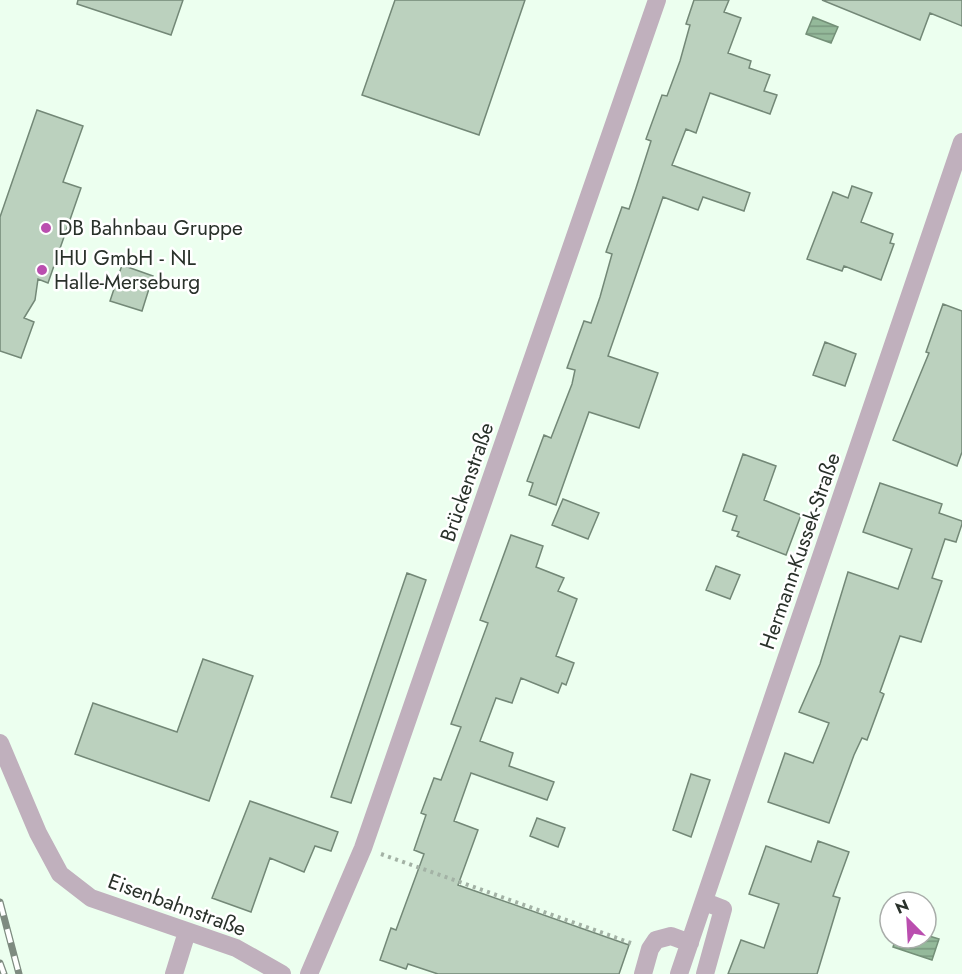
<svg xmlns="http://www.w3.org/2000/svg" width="962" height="974" font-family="Jost,sans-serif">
<defs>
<pattern id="water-rules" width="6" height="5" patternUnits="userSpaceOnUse" patternTransform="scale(1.5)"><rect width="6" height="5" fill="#94b99a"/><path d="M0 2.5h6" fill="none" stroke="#79977e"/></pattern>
</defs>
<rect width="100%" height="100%" fill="#ecffef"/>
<path fill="url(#water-rules)" stroke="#749078" stroke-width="1.5" d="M813,17L838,27L831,43L806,34Z
M926,935L939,939L932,960L893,947L896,938H926Z"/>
<path fill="#bbd1be" stroke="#738877" stroke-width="1.5" d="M78,0H183L171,35L77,4Z
M395,0H525L479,135L362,95Z
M694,0H729L724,12L741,18L728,53L751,61L749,68L770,75L764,91L777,95L770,114L710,93L696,133L686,129L672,165L750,193L744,211L703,197L698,210L663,197L608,356L658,373L639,428L589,412L556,505L529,495L533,483L527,481L544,435L551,438L572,384L575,370L567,368L584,321L591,323L600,297L612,254L606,252L622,207L629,209L636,188L651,141L646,139L662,95L667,96L680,61L690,25L686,24Z
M822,0H962V26L930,13L920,40Z
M37,110L83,126L63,182L81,188L48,283L38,279L35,300L24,318L34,322L21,358L0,351V217Z
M852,186L872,193L861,222L893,234L890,243L894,244L881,280L844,266L842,271L807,259L833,192L848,198Z
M122,265L153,276L142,311L110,301Z
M943,304L962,311V452L957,466L893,440L929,353L926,352Z
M825,342L856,354L845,386L813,375Z
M743,454L776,466L764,500L801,515L786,555L737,536L739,532L732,530L737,516L723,511Z
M880,483L942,504L939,513L962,521V524L956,542L945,539L932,578L942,581L921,642L900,636L880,692L884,694L867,740L862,738L854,755L829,823L768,802L785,753L813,763L829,723L799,712L820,664L848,572L898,589L912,549L863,532Z
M563,499L599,513L588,539L552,525Z
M511,535L543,546L536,567L564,578L558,591L577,599L556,656L574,663L566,685L562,683L558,693L521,678L512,703L496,698L480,741L513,753L509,766L554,782L547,800L471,773L454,821L478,830L458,885L629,945L619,974H438L408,964L406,969L380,960L391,928L396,930L424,854L414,850L426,815L421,813L434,778L441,780L461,727L451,724L488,623L480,620Z
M716,566L740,575L730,599L706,590Z
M407,573L426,580L351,803L331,797Z
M203,659L253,676L209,801L75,754L93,703L177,732Z
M691,774L710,780L691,837L673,830Z
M250,801L338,832L331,851L315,846L304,872L270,858L251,912L212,898Z
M537,818L565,828L558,847L530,836Z
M818,841L849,852L833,896L840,898L817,974H728L741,940L764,948L779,904L749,894L766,846L811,862Z"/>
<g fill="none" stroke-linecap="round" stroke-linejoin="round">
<path stroke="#a3b2a5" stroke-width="4" stroke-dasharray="3 4.5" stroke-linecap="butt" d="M381,854L631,943"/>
<path stroke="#c0b0bd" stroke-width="18" d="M0,743L38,833L60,874L91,898L236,948L282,974
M705,902L723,909L705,974
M174,974L187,932
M309,974L363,848L657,0
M643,974L650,949L656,940L671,936L690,943
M679,974L962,142"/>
<defs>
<path id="rail" d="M0,902L19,974
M0,963L4,974"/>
</defs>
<use href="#rail" stroke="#7e8b80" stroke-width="7"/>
<use href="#rail" stroke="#fff" stroke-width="4.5" stroke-dasharray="14" stroke-linecap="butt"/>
</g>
<g fill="#ba4eaf" stroke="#fff" stroke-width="2">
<circle cx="46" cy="228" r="6"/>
<circle cx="42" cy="270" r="6"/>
</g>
<g text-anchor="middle" stroke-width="5" stroke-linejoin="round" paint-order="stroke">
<g font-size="21" fill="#29312a" stroke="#fff" text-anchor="start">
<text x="58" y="235">DB Bahnbau Gruppe</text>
<text x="54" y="265">IHU GmbH - NL<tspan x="54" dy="24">Halle-Merseburg</tspan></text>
</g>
<g font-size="21" fill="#29312a" stroke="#fff">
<text transform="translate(467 482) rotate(-71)" y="7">Brückenstraße</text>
<text transform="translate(800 551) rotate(-71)" y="7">Hermann-Kussek-Straße</text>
<text transform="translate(177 905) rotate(20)" y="7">Eisenbahnstraße</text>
</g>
</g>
<g transform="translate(908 920) rotate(336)"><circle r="28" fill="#ffffff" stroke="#a9adaa" stroke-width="1.5"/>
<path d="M0-4.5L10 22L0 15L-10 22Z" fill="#ba4eaf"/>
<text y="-9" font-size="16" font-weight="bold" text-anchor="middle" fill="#29312a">N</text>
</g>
</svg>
